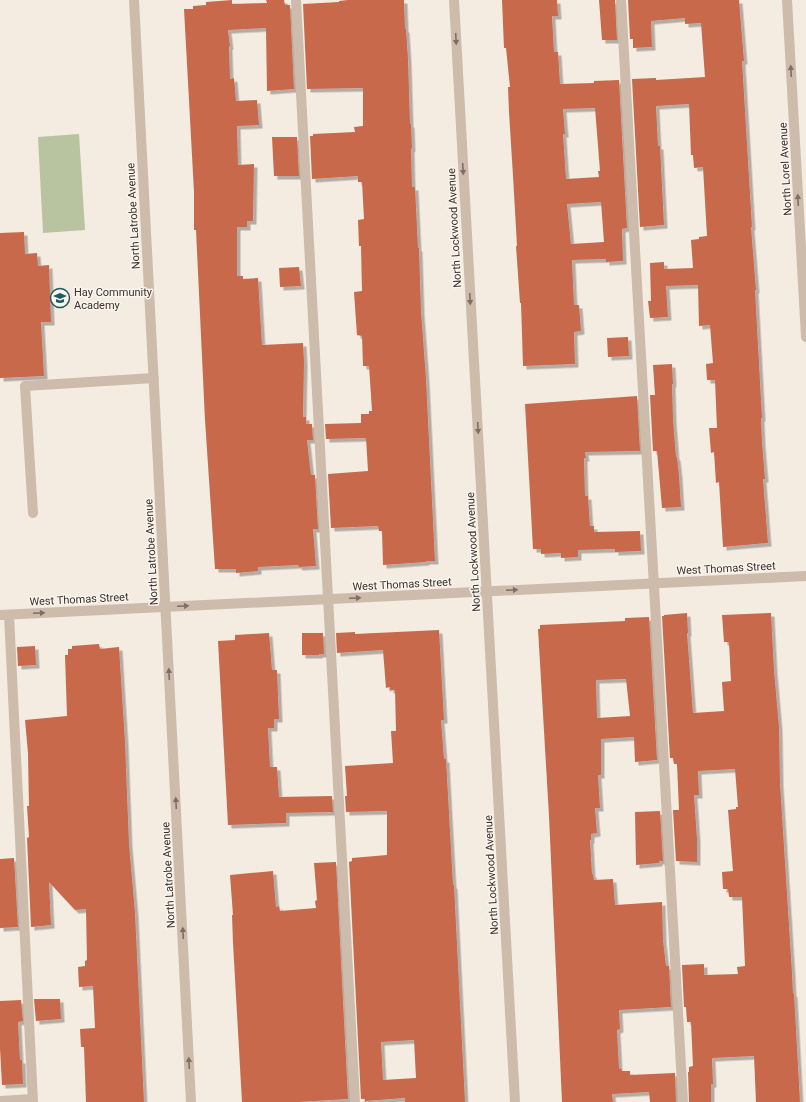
<svg xmlns="http://www.w3.org/2000/svg" width="806" height="1102" font-family="Roboto,sans-serif">
<defs>
<filter id="shadow"><feDropShadow dx="3.5" dy="3.5" stdDeviation="0" flood-color="#0004"/></filter>
</defs>
<rect width="100%" height="100%" fill="#f4ebe1"/>
<path fill="#b8c4a0" d="M79,134L85,230L43,233L38,137Z"/>
<path fill="#c8694b" fill-rule="evenodd" filter="url(#shadow)" d="M232,0V4L267,3L266,0H284L285,5H290L294,89L267,91L266,28L228,30L230,46H229L230,79L234,78L236,101L257,100L259,125L237,126L238,165L254,164L253,221H247V227H237V276H243V279L258,278L262,345L303,343L304,362L303,417H306V424H312L313,440H307L311,475H315L318,529H313L316,566L299,567L298,565L258,567V571L236,573V569H215L205,420L196,230H194V192L184,9H193V6L206,5V2Z
M348,0H404L405,29H406L408,59L410,124H411L412,148L411,149L412,187H415L418,248H419L421,311L426,379L435,561H426V562L383,565L382,531H379L378,526L331,528L328,474L368,471L366,438L326,439L325,424L361,423V414H369V411H372L369,366H363L362,336L357,335L354,292L362,291L361,246H359L358,220L364,219L362,182H358V176L312,179L310,136H313V134L355,132L354,127L363,126V88L307,89L303,4L339,2V1Z
M502,0H557L558,16H552L554,52H558L560,84L594,83V81L619,80L627,228L622,229L623,261L606,262V259L572,260L574,305H579L581,331L574,332L575,364L523,366L521,303H520L516,246H517L513,176L509,112L508,87H510L506,48H504ZM595,108L600,171H598L599,177L566,179L563,134H565L563,109ZM601,202L604,242L571,244L567,204Z
M599,0H615L617,40H602Z
M628,0H739L744,61H742L752,227H751L756,290H755L762,418H761L762,442L765,479H763L768,543L723,547L719,482L716,483L714,452L711,453L709,428H717L715,380H707L706,364L713,363L710,325L699,326L698,285L666,286L668,317L650,318L648,301H651L650,263L664,262V269L693,268L691,240L699,239V237L707,236L703,167L694,168L693,155H691L689,104L656,106L658,146H660L664,225L640,227L632,79L656,78V80L705,77L701,23L685,24V18L651,21L652,47L633,48V39H630Z
M272,137H297L299,176H274Z
M24,232L25,254L37,253L38,266L49,265L51,322H41L44,376L0,378V233Z
M299,267L301,286L280,287L279,268Z
M628,337L629,356L608,357L607,338Z
M672,364L673,384H672L673,419L676,457H677L679,475L681,507L662,508L657,451H653L650,395H655L653,365Z
M637,396L640,451L585,452L586,458H584L585,496H588L590,526H594V532L640,531L641,551L615,552V549L578,550V557L561,558V553L541,554V549H533L525,404Z
M687,613L688,633H687L693,713L724,711L722,682L731,681L729,642H724L722,615L771,613L774,670L779,727L780,783L792,973L793,994L794,993L800,1102H756L754,1056L712,1058L713,1084H711V1102H689L688,1072H689V1067L693,1066L691,1022H687L686,1007H684L682,965L704,964V975L738,974L737,967L745,966L742,897H729L728,889H723L722,872L733,871L728,810L736,809V807H738L735,769L698,771L699,795H694L697,839V862L676,861L673,810H679L677,764H674L673,758H670L662,616H664V615Z
M649,617L657,760L635,762L634,737L601,739V775H598L600,808H595L597,833L591,834V840H590L592,874H593L594,880L613,879L615,905L662,902L663,940L666,966H669L671,1007L619,1010L620,1029L617,1030L619,1069L621,1068L622,1071H630V1075L675,1073L676,1102H650L649,1092L612,1094L613,1102H562L549,816L538,629H540V625L625,621V618ZM626,679L630,716L597,718L596,680Z
M439,630L444,720H441L444,759H446L453,885H454L465,1102H405V1098L365,1101V1099H361L349,862L352,861V858L387,855V811L346,812L345,796H347L345,766L393,763L391,731H396L395,690H390V687L386,688L383,650L337,653L336,633L355,632V634ZM414,1040L416,1078L383,1080L381,1042Z
M269,633L272,670H277L279,719H274V728H268L270,767H277L279,797L332,796L333,812L286,813V823L228,825L218,641L235,640V635Z
M302,633H323L324,654H319V655H302Z
M99,644L100,649L119,647L125,742L129,844L135,913L144,1102H86L84,1047H81L80,1029L95,1028L93,986L79,987L78,967L85,966V961L87,960L86,909L75,910L49,882L51,925L31,927L27,838L29,837L27,806H29L28,753L25,720L67,716L65,655H68V649H72V646Z
M35,646L36,665L18,666L17,647Z
M660,811L663,861H659V863L636,865L635,812Z
M14,858L18,927L0,928V859Z
M336,862L348,1099L298,1102H242L233,943L232,915H233L230,875L273,871L276,907L279,906L280,911L316,908L315,901L317,900L314,863Z
M34,999H60L61,1019L36,1021Z
M21,1000L23,1021L18,1022L20,1060H22L23,1084L2,1085L0,1048V1001Z"/>
<g fill="none" stroke-linecap="round" stroke-linejoin="round">
<path stroke="#cdbbac" stroke-width="10" d="M134,0L191,1102
M296,0L355,1102
M454,0L515,1102
M621,0L683,1102
M787,0L806,337
M33,513L25,386L154,378
M0,615L806,576
M9,615L33,1102
M0,1101L33,1099"/>
</g>
<defs><path id="oneway-solid" d="M-6-.8H1V-3.2L6.5 0L1 3.2V.8H-6Z"/></defs>
<g fill="#7d6f65">
<use href="#oneway-solid" transform="translate(456 39) rotate(87)"/>
<use href="#oneway-solid" transform="translate(791 71) rotate(-93)"/>
<use href="#oneway-solid" transform="translate(463 169) rotate(87)"/>
<use href="#oneway-solid" transform="translate(798 200) rotate(-93)"/>
<use href="#oneway-solid" transform="translate(470 299) rotate(87)"/>
<use href="#oneway-solid" transform="translate(478 428) rotate(87)"/>
<use href="#oneway-solid" transform="translate(512 590) rotate(-3)"/>
<use href="#oneway-solid" transform="translate(355 598) rotate(-3)"/>
<use href="#oneway-solid" transform="translate(183 606) rotate(-3)"/>
<use href="#oneway-solid" transform="translate(39 613) rotate(-3)"/>
<use href="#oneway-solid" transform="translate(169 674) rotate(-93)"/>
<use href="#oneway-solid" transform="translate(176 803) rotate(-93)"/>
<use href="#oneway-solid" transform="translate(183 933) rotate(-93)"/>
<use href="#oneway-solid" transform="translate(189 1063) rotate(-93)"/>
</g>
<defs>
<symbol id="school-ring" viewBox="-11 -11 22 22"><circle r="9.5" fill="#fbf5ee" stroke="#1f5a5e" stroke-width="1.5"/><path d="M0-5L7-2L0 1L-7-2ZM-4 1L0 2.5L4 1V4Q0 6-4 4Z" fill="#1f5a5e"/></symbol>
</defs>
<g fill-rule="evenodd">
<use href="#school-ring" x="49" y="287" width="22" height="22"/>
</g>
<g text-anchor="middle" stroke-width="3" stroke-linejoin="round" paint-order="stroke">
<g font-size="11" fill="#3b302b" stroke="#fbf5ee">
<text transform="translate(785 169) rotate(-93)" y="4">North Lorel Avenue</text>
<text transform="translate(133 216) rotate(-93)" y="4">North Latrobe Avenue</text>
<text transform="translate(454 228) rotate(-93)" y="4">North Lockwood Avenue</text>
<text transform="translate(151 552) rotate(-93)" y="4">North Latrobe Avenue</text>
<text transform="translate(473 552) rotate(-93)" y="4">North Lockwood Avenue</text>
<text transform="translate(726 568) rotate(-3)" y="4">West Thomas Street</text>
<text transform="translate(402 584) rotate(-3)" y="4">West Thomas Street</text>
<text transform="translate(79 599) rotate(-3)" y="4">West Thomas Street</text>
<text transform="translate(168 875) rotate(-93)" y="4">North Latrobe Avenue</text>
<text transform="translate(491 875) rotate(-93)" y="4">North Lockwood Avenue</text>
</g>
<g font-size="11" fill="#3b302b" stroke="#fbf5ee" text-anchor="start">
<text x="74" y="296">Hay Community<tspan x="74" dy="13">Academy</tspan></text>
</g>
</g>
</svg>
